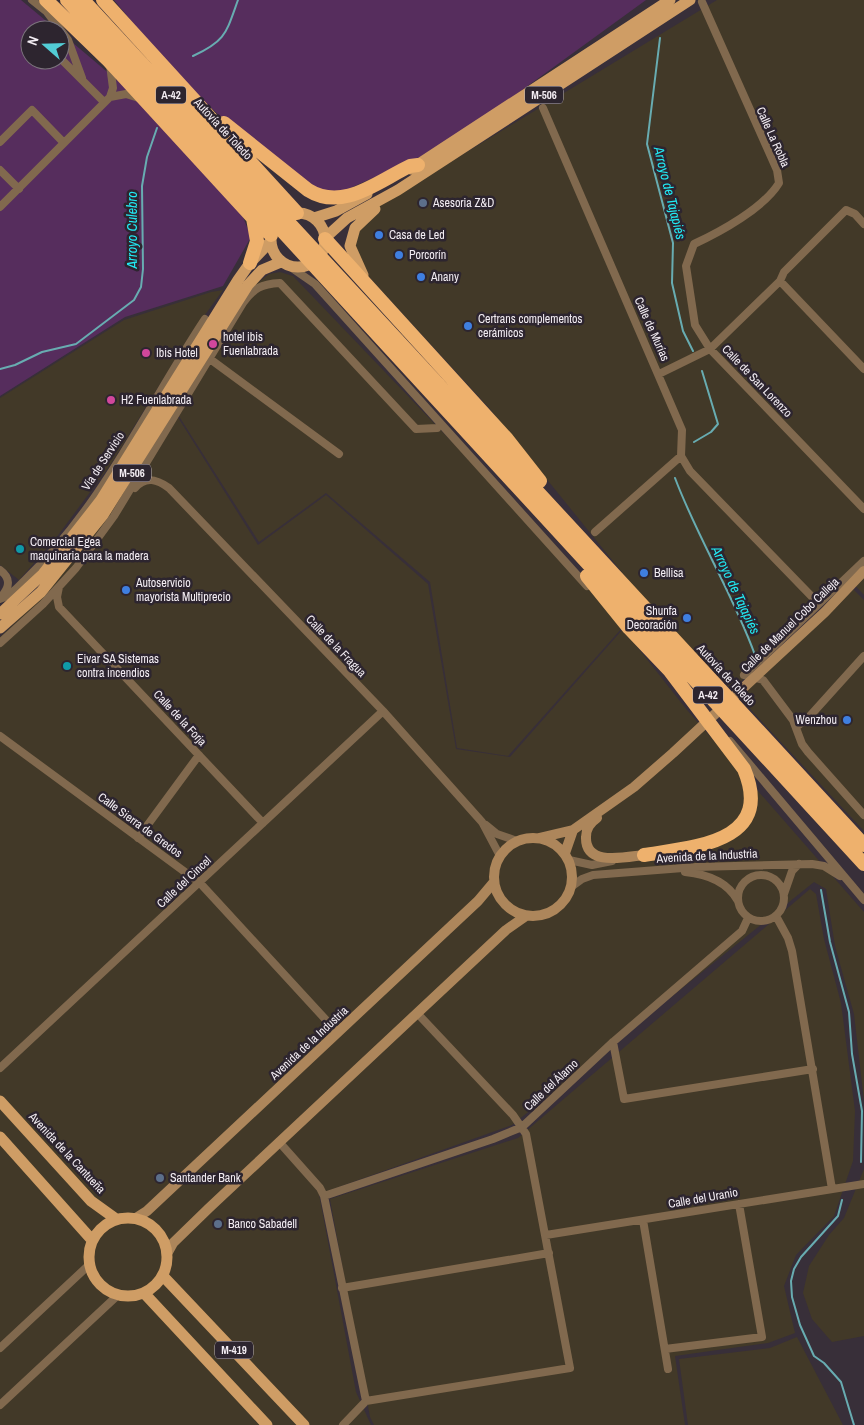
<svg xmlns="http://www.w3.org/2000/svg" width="864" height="1425" font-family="'Archivo Narrow',sans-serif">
<rect width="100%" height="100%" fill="#382f39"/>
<path fill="#423928" d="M717,0H864V595L849,579L732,690L642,597L490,409L350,256L358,218Z
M280,272L293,276L609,606L622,628L508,756L457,748L430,582L326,493L259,542L175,410L248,290L269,274Z
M223,290L189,337L111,464L56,538L19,580L0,565V398L124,320L211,292Z
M174,411L258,545L326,495L428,584L456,749L510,757L623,629L687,710L864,912V1101L854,1014L835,946L826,889L814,882L512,1125L319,1194L356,1392L371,1425H0V637L45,594Z
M853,589L864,600V831L739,697Z
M810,889L816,894L824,939L841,1003L855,1111L853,1161L834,1216L796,1255L784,1286L795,1333L768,1343L675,1356L685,1425H374L370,1417L330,1199L518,1138Z
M864,1169V1336L832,1342L812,1319L803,1293L809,1266L829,1235L844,1218Z
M797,1337L843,1425H688L679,1359L770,1348Z"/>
<path fill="#562d5d" d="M0,0H21L57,30H30V60H60V32L131,92L243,217L251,237L223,286L125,317L0,396Z
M114,0H646L492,112L420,157L339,193L317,190L222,118L177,76Z"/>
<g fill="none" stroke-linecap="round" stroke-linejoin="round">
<path stroke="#68acb1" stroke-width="2" d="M660,38L647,144L673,243L672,283L683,331L693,351
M193,56C226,41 226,33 238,0
M0,369L15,365L42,352L76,344L134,300L141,287L143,269L142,186L147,157L157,128
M694,442L711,432L718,424L702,371
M675,478C698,539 733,594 755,655
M821,890L830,942L849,1012L852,1054L862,1111L861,1162
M842,1200L838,1216L801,1257L794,1269L791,1281L792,1297L800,1325L814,1356L824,1363L841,1382L854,1425"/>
<path stroke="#81694e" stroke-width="8" d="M32,0L47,12L68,40L82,78
M702,2L777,170L779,183C764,208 720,232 694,244L686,266L695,325L710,349L864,509
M60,58L104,102
M110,97L126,94L142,99
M543,108L682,430L681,456L595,532
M0,142L32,110L64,143
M0,170L19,189
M0,207L110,97L113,88L110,65
M289,266L315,284L587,586
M780,281L864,369
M210,359L339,454
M659,374L710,349L780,281L784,272L846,210L855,214L864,224
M681,456L690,471L818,603
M135,488C146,475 158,480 169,488L383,711L482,822L500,856
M0,570C11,578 10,587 1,597
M59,587L57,597L59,607L263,823
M0,599C11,596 19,586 27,578C103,505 148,405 205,319
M0,643L43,604L76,568L114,516L243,303C254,288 261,284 280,283L416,429L437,428
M744,675L763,680L793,720L802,744L808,752L864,815
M744,675L864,561
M796,727L809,717L864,656
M0,736L200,883L338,1033
M730,741L864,900
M486,825L497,834L517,841
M138,838L199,755
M569,860L592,865L612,861
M685,872C707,874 727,881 738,901
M738 898a23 23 0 1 1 46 0a23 23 0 1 1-46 0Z
M571,887L582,879L593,875L696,867L812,864L824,866L840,876
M784,894L792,871L799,864
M776,916L788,938L792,951L832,1189
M613,1042L624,1099L813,1069
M0,1068L383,711
M280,1143L320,1188L324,1196L366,1401
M324,1196L493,1139L522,1127L613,1042L742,931L748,918
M643,1220L668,1369
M546,1235L864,1184
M342,1288L549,1253
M0,1348L90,1264
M665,1349L762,1337L739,1204
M0,1405L118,1295
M343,1425L366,1401L570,1368L526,1134L513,1115L417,1013"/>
<path stroke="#ad865b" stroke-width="10" d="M597,818C590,823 586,828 586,837C585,867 625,857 644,855
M494 877a39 39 0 1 1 78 0a39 39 0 1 1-78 0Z
M539,838L573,830L634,787L673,753L825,612L864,571
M565,853L573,830
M136,1218L147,1211L478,901L494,882
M168,1252L173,1243L209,1208L506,930L526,916"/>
<path stroke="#cf9d65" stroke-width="11" d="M411,169L670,0
M271 240a27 27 0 1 1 54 0a27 27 0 1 1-54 0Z
M314,218L336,211L367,194
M325,238L347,218L398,190L690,0
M363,275L350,246L355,228L375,209
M0,614L43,574L101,500L238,280L250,263L270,242
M0,628L41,592L103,515L248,285L262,270L281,262
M0,1101L91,1201L116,1219
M0,1137L92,1240
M89 1257a39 39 0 1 1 78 0a39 39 0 1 1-78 0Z
M163,1276L304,1425
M144,1293L267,1425"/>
<path stroke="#eeb16d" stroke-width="14" d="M46,0L109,61L253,218L271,235
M67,0L251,197L864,864
M83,0L864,845
M103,0L297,213
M224,123L308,190C343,212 378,181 410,166L418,165
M325,239L507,439L540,481
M250,263L257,241L253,218
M587,576L629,628L670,671L744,769C775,843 693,847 644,855"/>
</g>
<g fill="#5c6f8a" stroke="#2d252f" stroke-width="2">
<circle cx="423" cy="203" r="5"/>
<circle cx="160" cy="1178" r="5"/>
<circle cx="218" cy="1224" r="5"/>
</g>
<g fill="#3f7fe0" stroke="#2d252f" stroke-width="2">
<circle cx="379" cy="235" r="5"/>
<circle cx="399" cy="255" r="5"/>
<circle cx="421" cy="277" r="5"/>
<circle cx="468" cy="326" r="5"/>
<circle cx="644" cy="573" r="5"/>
<circle cx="126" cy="590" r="5"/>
<circle cx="687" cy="618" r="5"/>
<circle cx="847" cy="720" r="5"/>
</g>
<g fill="#d1479c" stroke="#2d252f" stroke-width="2">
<circle cx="213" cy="344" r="5"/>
<circle cx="146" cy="353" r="5"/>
<circle cx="111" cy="400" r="5"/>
</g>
<g fill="#0f9aa8" stroke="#2d252f" stroke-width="2">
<circle cx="20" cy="549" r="5"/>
<circle cx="67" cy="666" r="5"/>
</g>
<g text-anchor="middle" stroke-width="5" stroke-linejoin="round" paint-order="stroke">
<g fill="#2d252f" stroke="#b8b1b8" stroke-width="1">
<rect x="156" y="86.5" width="30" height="17" rx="4"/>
<rect x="525" y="86.5" width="38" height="17" rx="4"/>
<rect x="113" y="464.5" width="38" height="17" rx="4"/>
<rect x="693" y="686.5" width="30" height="17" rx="4"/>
<rect x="215" y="1341.5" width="38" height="17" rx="4"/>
</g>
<g font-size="11" font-weight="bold" fill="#f3edf3">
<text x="171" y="99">A-42</text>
<text x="544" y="99">M-506</text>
<text x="132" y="477">M-506</text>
<text x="708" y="699">A-42</text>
<text x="234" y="1354">M-419</text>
</g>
<g font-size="12" fill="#f3edf3" stroke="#2d252f">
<text transform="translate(223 129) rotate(47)" y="4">Autovía de Toledo</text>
<text transform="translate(773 137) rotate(66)" y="4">Calle La Robla</text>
<text transform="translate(652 329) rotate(66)" y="4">Calle de Murías</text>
<text transform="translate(757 381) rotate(46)" y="4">Calle de San Lorenzo</text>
<text transform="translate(103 461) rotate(-57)" y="4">Vía de Servicio</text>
<text transform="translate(790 625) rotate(-44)" y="4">Calle de Manuel Cobo Calleja</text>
<text transform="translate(336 646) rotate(46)" y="4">Calle de la Fragua</text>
<text transform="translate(726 675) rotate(47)" y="4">Autovía de Toledo</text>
<text transform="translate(180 718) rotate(47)" y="4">Calle de la Forja</text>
<text transform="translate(140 825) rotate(36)" y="4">Calle Sierra de Gredos</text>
<text transform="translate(707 856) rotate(-3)" y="4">Avenida de la Industria</text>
<text transform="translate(184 882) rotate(-43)" y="4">Calle del Cincel</text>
<text transform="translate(309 1043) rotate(-43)" y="4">Avenida de la Industria</text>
<text transform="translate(551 1085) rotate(-43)" y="4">Calle del Álamo</text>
<text transform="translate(67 1153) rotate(47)" y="4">Avenida de la Cantueña</text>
<text transform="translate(703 1198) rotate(-10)" y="4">Calle del Uranio</text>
</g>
<g font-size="12" fill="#f3edf3" stroke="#2d252f" text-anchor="start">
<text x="433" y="207">Asesoria Z&amp;D</text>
<text x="389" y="239">Casa de Led</text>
<text x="409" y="259">Porcorín</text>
<text x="431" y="281">Anany</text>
<text x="478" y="323">Certrans complementos<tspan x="478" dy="14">cerámicos</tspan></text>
<text x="223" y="341">hotel ibis<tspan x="223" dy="14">Fuenlabrada</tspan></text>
<text x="156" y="357">Ibis Hotel</text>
<text x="121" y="404">H2 Fuenlabrada</text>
<text x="30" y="546">Comercial Egea<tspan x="30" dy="14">maquinaria para la madera</tspan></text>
<text x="654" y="577">Bellisa</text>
<text x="136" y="587">Autoservicio<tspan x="136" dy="14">mayorista Multiprecio</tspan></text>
<text x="677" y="615" text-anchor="end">Shunfa<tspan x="677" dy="14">Decoración</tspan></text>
<text x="77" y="663">Eivar SA Sistemas<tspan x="77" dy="14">contra incendios</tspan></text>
<text x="837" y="724" text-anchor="end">Wenzhou</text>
<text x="170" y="1182">Santander Bank</text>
<text x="228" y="1228">Banco Sabadell</text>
</g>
<g font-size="14" font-style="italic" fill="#21eaf4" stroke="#2d252f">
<text transform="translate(670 193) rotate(76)" y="5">Arroyo de Tajapiés</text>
<text transform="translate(132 230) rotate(-90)" y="5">Arroyo Culebro</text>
<text transform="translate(736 590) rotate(65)" y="5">Arroyo de Tajapiés</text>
</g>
</g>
<g transform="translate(45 45) rotate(290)"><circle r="24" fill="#2d252f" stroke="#7c757d"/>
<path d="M0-4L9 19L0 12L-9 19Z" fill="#52ccd5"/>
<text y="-8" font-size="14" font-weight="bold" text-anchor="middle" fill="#f3edf3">N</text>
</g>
</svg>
